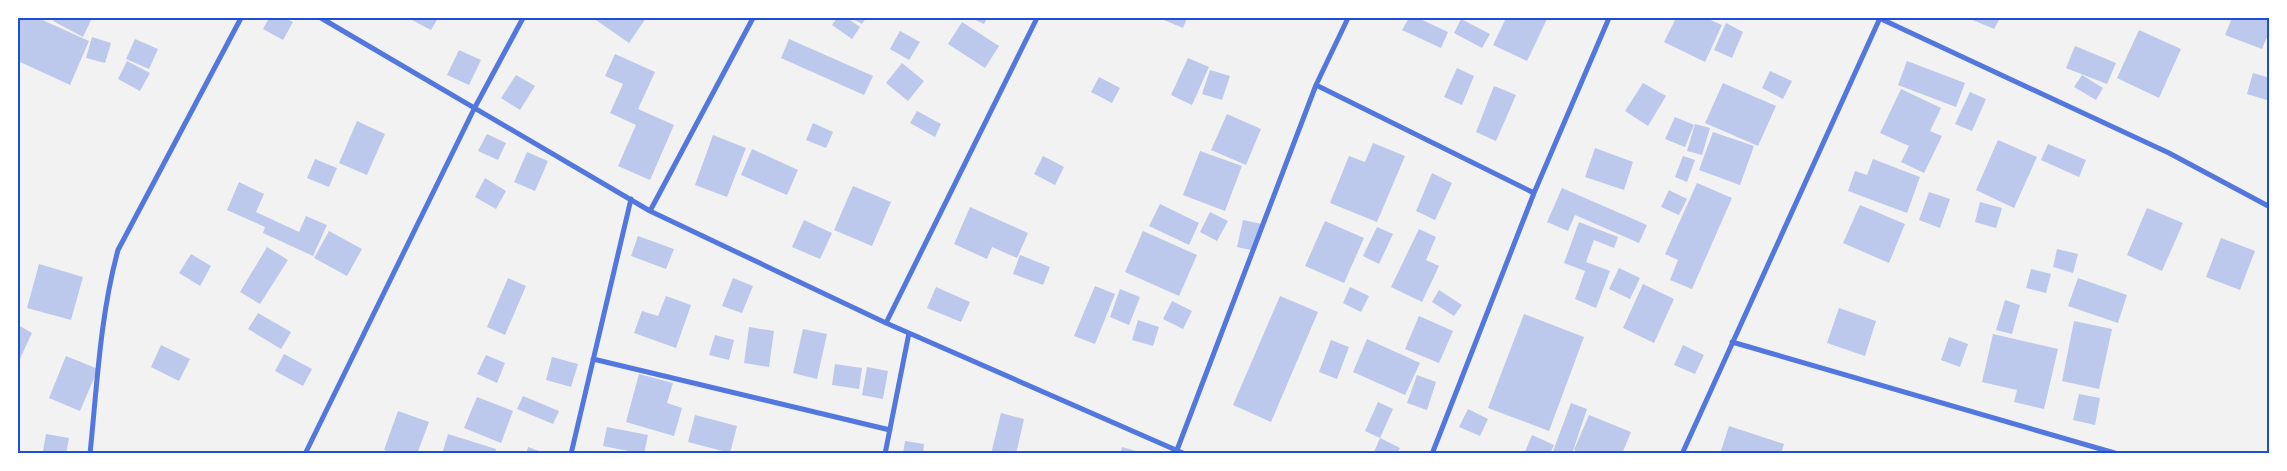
<svg xmlns="http://www.w3.org/2000/svg" width="2287" height="471" font-family="Karla,sans-serif">
<rect width="100%" height="100%" fill="#f2f2f2"/>
<path fill="#bdc9ec" d="M19,18H38L89,41L70,85L18,61Z
M55,18H92L83,37L53,21Z
M269,18H284L293,22L283,40L263,29Z
M408,18H438L431,30Z
M593,18H646L629,43Z
M837,18H847L860,27L852,39L832,25Z
M851,18H866L862,24Z
M971,18H987L984,24Z
M1165,18H1187L1183,28L1164,20Z
M1409,18H1418L1448,32L1441,48L1402,30Z
M1506,18L1547,19L1527,61L1493,45Z
M1676,18H1706L1722,25L1705,62L1664,42Z
M1968,18H2000L1994,29Z
M2232,18H2270V30L2262,49L2225,35Z
M1461,19L1490,34L1482,48L1454,33Z
M962,22L999,46L985,68L948,44Z
M1726,23L1743,32L1732,58L1714,50Z
M2139,30L2181,49L2159,98L2117,78Z
M900,31L920,42L909,60L890,49Z
M92,37L111,43L105,63L86,58Z
M135,39L158,49L149,69L126,59Z
M789,39L873,76L864,95L781,58Z
M2075,46L2116,63L2107,84L2066,68Z
M459,50L481,60L469,85L447,75Z
M615,54L655,72L638,109L674,125L650,180L618,166L636,125L610,113L623,84L605,76Z
M1188,58L1209,67L1192,105L1171,95Z
M127,61L150,73L140,91L118,79Z
M1907,61L1965,83L1956,107L1898,85Z
M902,63L924,81L908,101L886,83Z
M1457,68L1474,76L1462,105L1444,97Z
M1210,70L1230,76L1222,100L1202,94Z
M1770,71L1792,81L1783,99L1762,88Z
M2253,73L2270,78V101L2247,94Z
M516,75L535,86L520,110L501,98Z
M2082,75L2103,88L2096,100L2074,87Z
M1099,77L1120,88L1112,103L1091,92Z
M1643,83L1666,96L1648,126L1625,111Z
M1723,83L1776,106L1758,146L1705,123Z
M1494,86L1516,95L1496,141L1476,132Z
M1901,89L1941,108L1930,131L1942,136L1924,173L1901,162L1909,146L1880,133Z
M1970,92L1986,99L1972,131L1955,124Z
M917,111L941,124L935,137L910,123Z
M1227,114L1261,129L1246,165L1211,150Z
M1675,117L1694,125L1685,147L1665,139Z
M357,121L385,134L367,175L339,163Z
M813,123L833,132L826,148L806,140Z
M1695,124L1710,128L1702,155L1687,151Z
M1713,132L1754,146L1740,185L1699,170Z
M487,134L506,143L498,160L478,151Z
M713,135L746,148L727,197L695,185Z
M1998,140L2037,157L2014,208L1976,190Z
M1373,143L1405,156L1377,222L1330,203L1349,156L1365,162Z
M2048,144L2086,160L2079,177L2041,160Z
M1595,148L1633,162L1624,190L1585,177Z
M752,149L798,170L787,195L741,175Z
M1200,151L1242,166L1225,211L1183,195Z
M527,152L548,161L535,191L514,182Z
M1043,156L1064,167L1055,185L1034,174Z
M1683,156L1695,160L1687,182L1675,177Z
M315,159L337,168L329,187L307,178Z
M1873,159L1920,177L1907,213L1848,191L1855,171L1867,175Z
M1432,173L1452,183L1435,220L1416,211Z
M485,178L506,191L496,209L475,197Z
M239,182L264,194L256,212L299,232L306,216L327,225L313,256L263,233L265,227L227,210Z
M1697,183L1732,198L1692,289L1670,280L1678,260L1665,254Z
M853,186L891,202L872,246L834,230Z
M1562,188L1647,225L1639,243L1575,215L1568,231L1547,222Z
M1669,190L1687,199L1679,215L1661,207Z
M1929,192L1950,199L1940,228L1919,220Z
M1980,202L2002,208L1996,228L1975,222Z
M1160,204L1199,223L1189,245L1149,226Z
M1860,205L1905,224L1889,263L1843,243Z
M970,207L1028,233L1017,258L992,247L987,259L954,244Z
M2147,208L2183,223L2162,271L2127,255Z
M1210,212L1228,221L1217,241L1200,232Z
M804,220L832,233L820,259L792,247Z
M1243,220L1262,224L1255,251L1237,247Z
M1325,221L1364,238L1344,283L1305,266Z
M1579,222L1618,237L1614,248L1594,240L1586,262L1610,271L1596,308L1575,299L1585,271L1564,263Z
M1377,227L1393,234L1379,264L1363,256Z
M1419,229L1436,237L1426,260L1439,266L1422,302L1391,287Z
M329,231L362,249L347,276L314,258Z
M1143,231L1197,255L1179,296L1125,272Z
M638,236L674,249L666,269L631,256Z
M2221,238L2255,251L2240,290L2206,277Z
M267,247L288,260L260,304L240,292Z
M2057,249L2078,254L2073,273L2053,267Z
M191,254L211,266L200,286L179,273Z
M1020,255L1050,267L1043,285L1013,274Z
M39,264L83,277L71,320L27,308Z
M1619,268L1640,278L1630,299L1609,289Z
M2031,269L2051,274L2046,293L2026,288Z
M508,278L526,286L505,335L487,327Z
M733,278L753,286L742,313L722,306Z
M2078,278L2127,295L2118,323L2068,306Z
M1643,284L1674,299L1654,343L1623,328Z
M1095,286L1115,294L1095,344L1074,336Z
M936,287L970,302L961,322L927,308Z
M1350,287L1369,296L1361,312L1343,303Z
M1120,289L1140,297L1129,325L1110,317Z
M1439,290L1462,305L1454,316L1432,302Z
M666,296L691,305L676,348L634,333L642,311L658,316Z
M1280,296L1318,312L1271,422L1233,405Z
M2005,300L2020,305L2012,334L1996,330Z
M1172,301L1192,311L1183,329L1163,319Z
M1839,308L1876,321L1865,356L1827,343Z
M258,313L291,332L281,349L248,329Z
M1524,314L1584,337L1549,431L1488,408Z
M1419,316L1453,331L1439,363L1405,349Z
M1138,320L1159,327L1153,346L1132,340Z
M2074,321L2112,329L2099,389L2062,381Z
M18,325L32,333L18,363Z
M749,327L774,331L769,367L744,363Z
M803,329L827,334L817,379L793,373Z
M1993,334L2058,349L2044,409L2014,402L2017,390L1982,382Z
M715,335L734,340L729,360L709,355Z
M1949,337L1968,344L1960,367L1941,360Z
M1367,339L1420,363L1405,395L1353,372Z
M1331,340L1349,347L1337,379L1319,372Z
M161,345L190,359L179,381L151,367Z
M1683,345L1704,355L1695,374L1674,365Z
M284,354L312,369L303,386L275,371Z
M486,355L505,363L497,383L477,374Z
M66,356L98,369L80,411L49,398Z
M552,357L578,364L571,387L546,380Z
M835,364L862,368L859,389L832,385Z
M867,367L888,371L883,399L862,395Z
M639,374L673,383L667,403L682,408L674,436L626,422Z
M1417,375L1436,382L1427,410L1407,403Z
M2079,394L2100,398L2095,425L2073,420Z
M523,396L559,411L553,424L517,409Z
M477,397L513,411L501,443L464,428Z
M1378,402L1393,409L1380,438L1365,431Z
M1571,403L1587,409L1572,454H1552Z
M1468,409L1488,419L1480,436L1459,427Z
M398,411L429,422L417,454H395L384,450Z
M1001,413L1024,419L1016,454H991Z
M695,415L737,426L730,453L688,442Z
M1589,415L1631,432L1622,454H1582L1574,450Z
M1729,426L1784,444L1781,454H1720Z
M607,427L648,435L644,454L603,446Z
M46,434L69,438L66,454L43,451Z
M448,434L496,449L495,454H442Z
M1532,435L1554,445L1550,454H1524Z
M1380,438L1400,448L1397,454H1373Z
M905,441L924,444L923,454H903Z
M528,447L544,453V454H526Z
M1122,447L1143,453V454H1120Z"/>
<g fill="none" stroke-linecap="round" stroke-linejoin="round">
<path stroke="#5277de" stroke-width="5" d="M321,18L650,211L886,323L1185,454
M1879,18L2169,153L2270,207
M1316,85L1534,193
M650,211L753,18
M886,323L1037,18
M1732,342L2118,454
M593,359L890,430
M1177,450L1316,85L1348,18
M90,454C97,386 100,316 118,250L241,18
M305,454L474,109L523,18
M571,454L631,199
M885,454L909,333
M1432,454L1534,193L1609,18
M1682,454L1880,18"/>
</g>
<rect width="2287" height="471" fill="none" stroke="#ffffff" stroke-width="38"/>
<rect x="19" y="19" width="2249" height="433" fill="none" stroke="#1d4ed8" stroke-width="2"/>
</svg>
